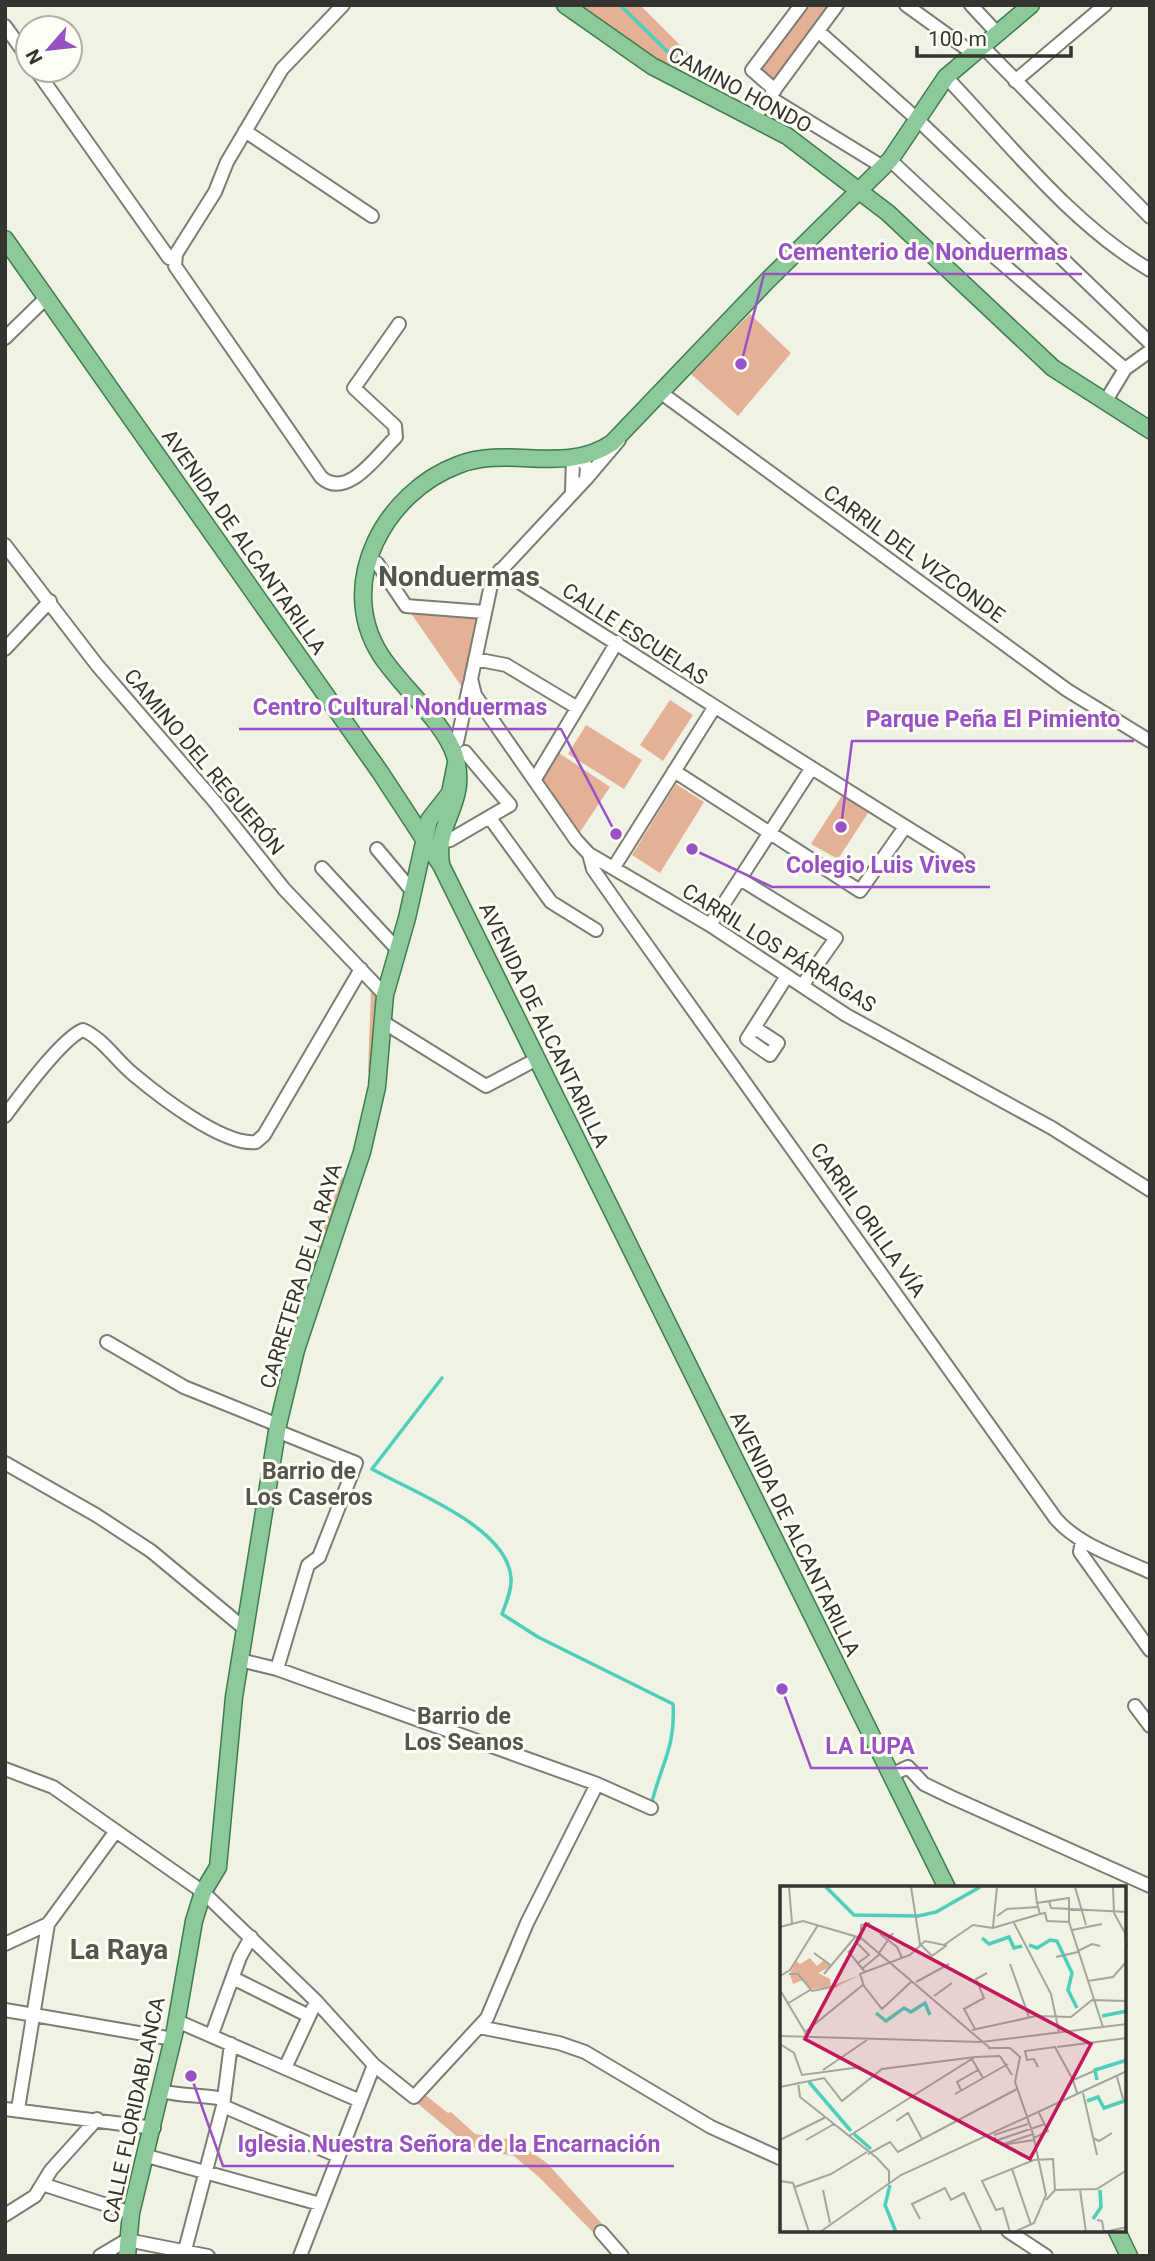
<svg xmlns="http://www.w3.org/2000/svg" width="1155" height="2261" font-family="Roboto,sans-serif">
<rect width="100%" height="100%" fill="#eff2e4"/>
<path fill="#e4b196" d="M581,5H640L689,54L679,72L637,50L611,28L600,26L580,11Z
M811,5H826L830,9L774,81L761,68Z
M750,314L791,353L738,416L691,374Z
M406,606L484,612L478,645L470,647L464,690Z
M670,700L693,715L663,761L640,745Z
M586,725L642,760L624,789L568,754Z
M556,751L610,787L580,832L540,776Z
M676,784L704,802L660,873L632,855Z
M843,794L870,810L838,859L811,844Z
M371,990L378,998L375,1074L368,1072Z
M341,1177L348,1180L317,1274L309,1271Z
M424,2094L448,2113L451,2112L475,2134L514,2140L547,2163L631,2256H616L540,2178L514,2156L479,2150L465,2143L417,2103Z"/>
<g fill="none" stroke-linecap="round" stroke-linejoin="round">
<path stroke="#4dcfba" stroke-width="3.5" d="M620,5L678,62
M442,1378L372,1469C411,1491 508,1527 511,1578C512,1590 506,1603 502,1614L538,1637L673,1704C676,1748 660,1766 651,1806"/>
<defs>
<path id="minor" d="M343,5L282,69L227,162L215,192L176,254L175,266L321,477C347,501 378,454 396,437L395,426L354,388L399,324
M906,5L974,54
M971,5L998,34
M5,26L28,58
M818,31L918,120L1150,343
M983,47L1150,217
M36,70L169,258L175,260
M946,77C1009,143 1071,224 1150,270
M1015,81L1105,5
M775,90L752,70L801,5
M769,97L883,167
M753,119L837,5
M245,131L372,216
M890,160L990,253L1125,369L1105,402
M5,338L46,298
M1125,369L1150,351
M660,392L1067,690L1150,741
M580,457L587,467L586,479L492,580L471,679L475,695L576,840L589,854L710,925L846,1015L1052,1128L1150,1190
M586,479L619,440
M572,492L573,459
M5,545L97,665L215,802L284,889L385,995
M377,563L406,606L484,612
M500,570C653,666 804,765 958,859
M5,649L50,601
M475,659L506,665L576,707
M457,742L470,683
M674,771L860,891L905,827
M535,779L617,642
M490,818L551,902L596,930
M440,842L450,840L510,805L465,752
M377,849L413,892
M589,854L593,869L621,909L1056,1519C1080,1546 1118,1557 1150,1572
M614,867L714,708
M322,868L397,949
M740,879L836,938L802,986
M710,925L811,769
M383,1022L486,1086L537,1059
M755,1028L778,1043L770,1055L747,1039L787,976
M5,1116C20,1096 62,1038 83,1030C102,1038 117,1061 133,1074C158,1095 223,1146 256,1142L264,1135L361,969
M107,1342L184,1387L278,1425
M5,1463L96,1515L151,1551L245,1629
M1082,1541L1080,1552L1150,1650
M277,1669L308,1565L319,1557L356,1463L277,1431
M1135,1706L1150,1726
M5,1769L53,1787L203,1892L316,2001L374,2065L414,2097L487,2018L527,1923L597,1784L277,1669L240,1660
M891,1775L908,1767L924,1784L951,1797L1150,1886
M597,1784L651,1808
M5,1944L48,1924
M233,1978L309,2016
M5,2010L173,2039
M177,2021L358,2100
M479,2027L559,2043L585,2052L711,2127L782,2159
M212,2034L240,1957L251,1937
M285,2068L313,2008
M162,2091C184,2097 201,2094 223,2099
M223,2106L338,2156
M5,2109L154,2128
M18,2109L48,1924L116,1831
M147,2156L320,2204
M45,2185L131,2213
M5,2215L35,2196L51,2170L97,2119
M1008,2231L1046,2256
M601,2232L622,2256
M185,2250L223,2106L231,2044
M100,2256L127,2240L208,2256
M300,2256L374,2065"/>
<path id="major" d="M565,5L652,66L787,136L888,213L1053,368L1150,430
M5,239L380,772L441,865L947,1888
M441,863C434,822 469,804 455,756C444,721 400,686 380,654C335,582 386,492 458,465C509,445 565,475 612,443L767,281L890,160L946,77L1031,5
M1117,2231L1129,2256
M127,2256L131,2213L175,2030L194,1921L203,1892L218,1867L234,1697L278,1425L296,1350L362,1152L377,1087L385,995L407,918L429,820L450,793L456,763"/>
</defs>
<use href="#minor" stroke="#7c7e73" stroke-width="16"/>
<use href="#major" stroke="#3e7e4a" stroke-width="19"/>
<use href="#minor" stroke="#fff" stroke-width="12"/>
<use href="#major" stroke="#8ec99b" stroke-width="16"/>
</g>
<g text-anchor="middle" stroke-width="6" stroke-linejoin="round" paint-order="stroke">
<g font-size="21" fill="#343530" stroke="#fdfff4">
<text transform="translate(740 90) rotate(28)" y="7">CAMINO HONDO</text>
<text transform="translate(244 542) rotate(55)" y="7">AVENIDA DE ALCANTARILLA</text>
<text transform="translate(914 554) rotate(36)" y="7">CARRIL DEL VIZCONDE</text>
<text transform="translate(635 634) rotate(33)" y="7">CALLE ESCUELAS</text>
<text transform="translate(204 762) rotate(50)" y="7">CAMINO DEL REGUERÓN</text>
<text transform="translate(779 948) rotate(32)" y="7">CARRIL LOS PÁRRAGAS</text>
<text transform="translate(544 1025) rotate(64)" y="7">AVENIDA DE ALCANTARILLA</text>
<text transform="translate(868 1220) rotate(55)" y="7">CARRIL ORILLA VÍA</text>
<text transform="translate(301 1276) rotate(-73)" y="7">CARRETERA DE LA RAYA</text>
<text transform="translate(795 1534) rotate(64)" y="7">AVENIDA DE ALCANTARILLA</text>
<text transform="translate(134 2110) rotate(-78)" y="7">CALLE FLORIDABLANCA</text>
</g>
<g font-size="23" font-weight="bold" fill="#54564b" stroke="#fdfff4">
<text x="309" y="1479">Barrio de<tspan x="309" dy="26">Los Caseros</tspan></text>
<text x="464" y="1724">Barrio de<tspan x="464" dy="26">Los Seanos</tspan></text>
</g>
<g font-size="28" font-weight="bold" fill="#54564b" stroke="#fdfff4">
<text x="459" y="586">Nonduermas</text>
<text x="119" y="1959">La Raya</text>
</g>
</g>
<g transform="translate(780 1886)">
<rect width="346" height="346" fill="#eff2e4"/>
<path d="M30,72L37,80L44,74L52,80L38,87L50,93L51,100L80,89L56,101L31,103L23,94L13,98L10,88L16,75L20,78Z" fill="#e4b196"/>
<path fill="none" stroke="#4dcfba" stroke-width="3.5" d="M46,1L74,29L138,30L156,26L200,1M202,52L209,58L229,51L234,62L242,60M249,59L257,62L270,54L277,55L292,87L288,104L297,122M96,127L106,135L124,122L131,126L145,117L150,129M322,130L347,125M317,194L315,184L347,174M29,196L71,245M307,215L318,211L324,222L347,214M74,248L91,263M110,299L105,319L116,346M313,333L321,321L320,304"/>
<path fill="none" stroke="#a4a69c" stroke-width="2" d="M9,1L12,37M131,1L140,58L152,70L167,59M255,1L257,17L289,12V36M295,1L306,39M333,1L334,27L345,47L347,61M269,15L271,22L347,26M257,17L260,28L265,27L267,35L289,36L323,141M217,30L227,23L258,21M234,37L271,108L279,146M0,41L23,35L81,52L211,163M213,41L217,1M213,42L260,28M292,44L322,38M100,48L117,61L122,72M77,57L89,69L78,77M68,65L85,86M298,65L312,58L320,60M69,66L81,52V39L90,37M34,67L52,80M99,67L113,47M276,71L298,66M230,78L249,131M83,82L100,68M85,86L130,69L145,55L164,59L193,39L213,42M85,86L80,88L84,100L102,123L132,95M9,88H18L32,105L57,100M44,88L76,50M0,90L10,84L38,39M308,95L333,91L347,75M136,96L169,78M0,104L25,146M154,110L172,97M7,118L30,104M195,143L184,123L204,112L196,93L207,87M192,144L256,130L291,131L312,114L347,115M0,150L201,156L347,138M26,151L25,146L84,98M0,158L14,167L22,189L81,181M277,161L347,152M208,162H230L240,171L235,196L253,248L266,309L254,337L234,346M220,170L232,189M192,173L203,192M258,181L254,173L247,174L245,165L275,161L293,194M43,184L87,154M337,191L343,213M18,196L20,211L97,272L109,285V297M0,201L44,192L62,215L102,183L195,171M181,204L177,196L198,184M297,207L293,194L314,185M303,207L317,269M175,208L228,178M116,235L128,227L142,253M253,248L221,259L254,254M214,249L248,238M69,250L195,171L220,170M215,251V255L265,238M254,252L268,245L259,227M313,252L319,255L332,247M0,254L46,231M26,254L54,238M88,268L110,256L118,266L237,203M232,283L251,339M0,295L13,297L29,346M15,301L51,288L87,266M43,304L50,337M300,304L306,346M266,314L275,304L317,303L347,284M140,333L132,318L165,302L171,314L184,307L202,346M317,334L322,335L324,346L347,341M40,346L121,289L347,185M230,346L223,322L216,324L202,295L254,274L273,273L275,304"/>
<path fill="#c2185b" fill-opacity="0.15" stroke="#c2185b" stroke-width="3.5" d="M86,38L311,158L250,273L25,153Z"/>
<rect width="346" height="346" fill="none" stroke="#343530" stroke-width="3.5"/>
</g>
<path fill="none" stroke="#9852c6" stroke-width="2.5" d="M741 364L764 274H1082M616 834L561 729H239M841 827L852 741H1134M692 849L772 887H990M782 1689L811 1768H928M191 2076L223 2166H674"/>
<g fill="#9852c6" stroke="#fdfff4" stroke-width="2.5">
<circle cx="741" cy="364" r="7"/>
<circle cx="616" cy="834" r="7"/>
<circle cx="841" cy="827" r="7"/>
<circle cx="692" cy="849" r="7"/>
<circle cx="782" cy="1689" r="7"/>
<circle cx="191" cy="2076" r="7"/>
</g>
<g font-size="23" text-anchor="middle" font-weight="bold" fill="#9852c6" stroke="#fdfff4" stroke-width="6" stroke-linejoin="round" paint-order="stroke">
<text x="923" y="260">Cementerio de Nonduermas</text>
<text x="400" y="715">Centro Cultural Nonduermas</text>
<text x="993" y="727">Parque Peña El Pimiento</text>
<text x="881" y="873">Colegio Luis Vives</text>
<text x="870" y="1754">LA LUPA</text>
<text x="449" y="2152">Iglesia Nuestra Señora de la Encarnación</text>
</g>
<rect width="1155" height="2261" fill="none" stroke="#343530" stroke-width="14"/>
<g transform="translate(49 49) rotate(242)"><circle r="33" fill="#fdfff4" stroke="#adaea6" stroke-width="2"/>
<path d="M0-5L12 26L0 18L-12 26Z" fill="#9852c6"/>
<text y="-10" font-size="19" font-weight="bold" text-anchor="middle" fill="#343530">N</text>
</g>
<path d="M917 46v10h154v-10" fill="none" stroke="#343530" stroke-width="3.5"/>
<text x="928" y="46" font-size="21" fill="#343530" stroke="#fdfff4" stroke-width="5" paint-order="stroke">100 m</text>
</svg>
